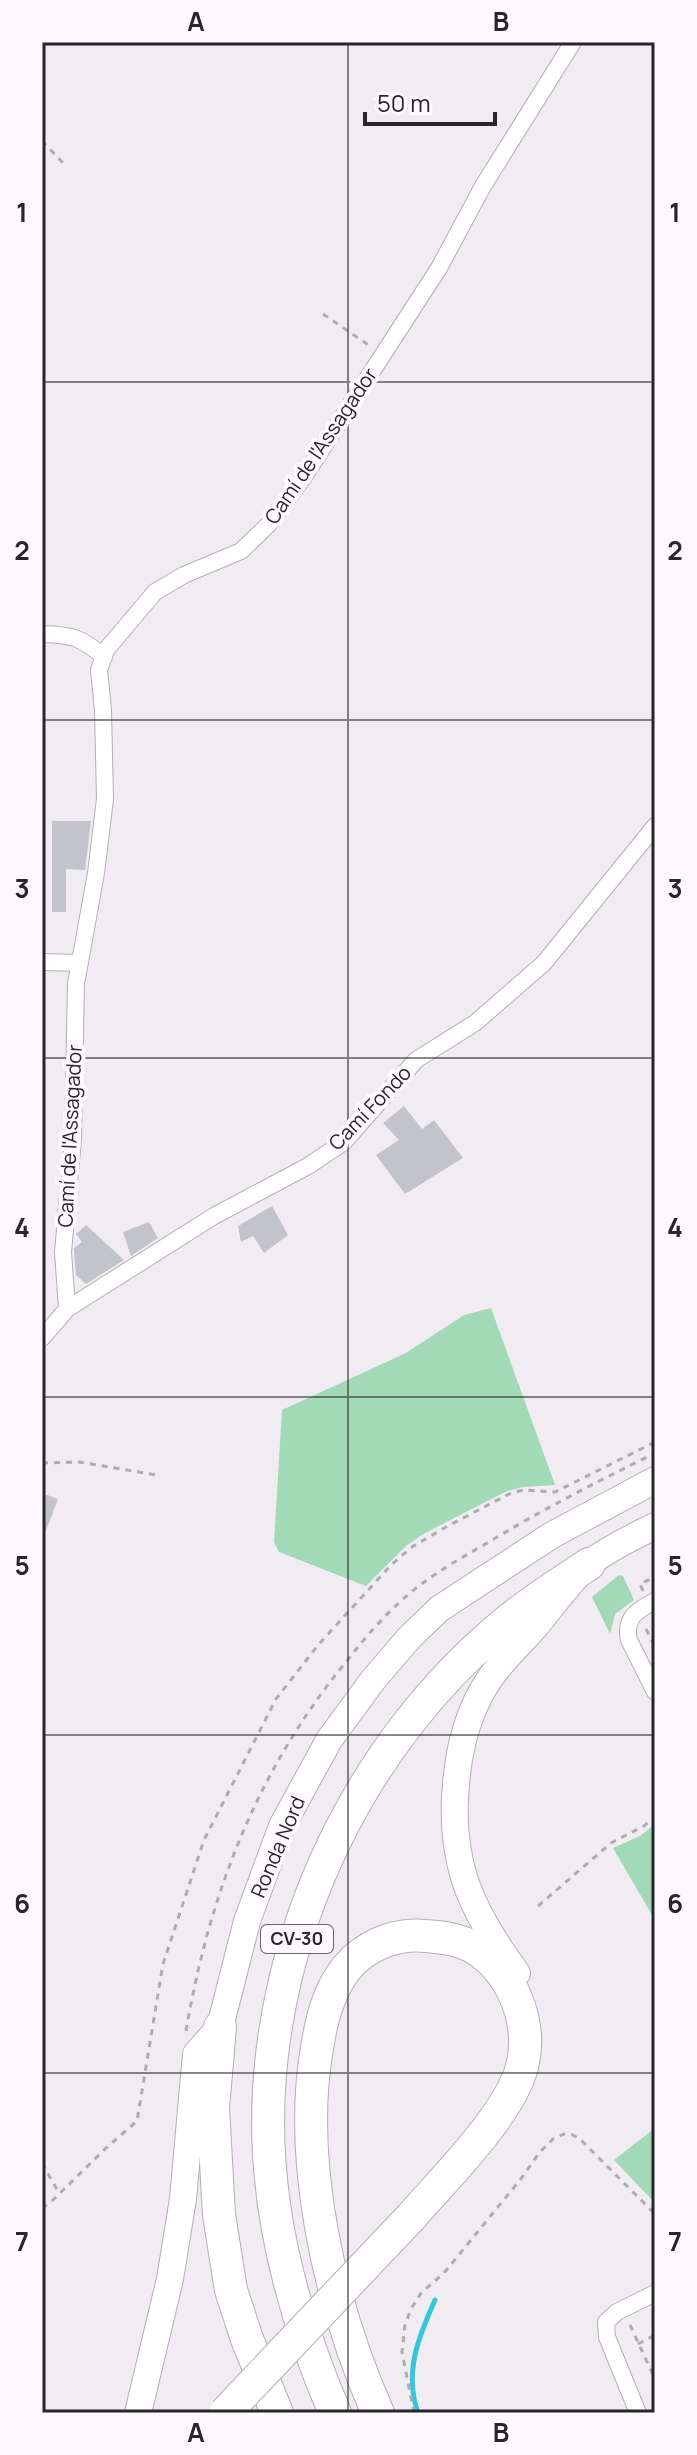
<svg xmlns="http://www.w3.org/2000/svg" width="697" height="2455" font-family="Manrope,sans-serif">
<rect width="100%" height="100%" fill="#f0ecf2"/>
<path fill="#a2d9b7" d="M491,1308L555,1485L523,1487L507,1491L425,1533L407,1545L366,1586L279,1552L274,1542L282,1410L406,1353L464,1315Z
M619,1575L623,1576L634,1600L615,1614L610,1634L592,1597Z
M655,1824V1920L613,1848L640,1836Z
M655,2128V2203L614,2160Z"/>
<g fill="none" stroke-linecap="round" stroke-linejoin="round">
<path stroke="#35c6dc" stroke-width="5" d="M418,2413C404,2372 418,2338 435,2300"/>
</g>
<path fill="#c3c4ca" d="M52,821H91L85,870L66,869V912H52Z
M404,1106L422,1129L434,1120L463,1158L405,1194L376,1155L399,1140L383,1123Z
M272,1206L288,1235L264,1253L253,1236L241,1242L238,1226Z
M149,1222L158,1238L131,1256L123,1232Z
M86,1225L124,1260L86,1284L76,1275L74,1252V1248L82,1242L76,1234Z
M42,1493L58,1499L43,1539H42Z"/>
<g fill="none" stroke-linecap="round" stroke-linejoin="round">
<defs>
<path id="street" d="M42,634C72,635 81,637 104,657
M42,962L80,963
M67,1309L63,1252L73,1139L76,984L96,873L105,799L103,710L99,670L106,650L155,592L184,575L241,551L269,524L303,478L439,268L483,186L573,42
M42,1338L67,1309L214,1216L308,1166L344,1142L416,1060L475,1023L544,963L655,826
M655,1601C637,1610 624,1618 629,1640L655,1692
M638,2413L607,2337L606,2322L617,2312L655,2293"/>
<path id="primary" d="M517,1973C468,1907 447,1857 457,1774C460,1747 468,1717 481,1693C495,1667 516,1648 535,1627C551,1608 573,1577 591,1562C611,1547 633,1537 655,1526
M138,2413L170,2279L183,2199L196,2054L220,2027L247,1921L282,1826L329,1740L373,1680L409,1638L439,1609L552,1535L655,1480"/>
<path id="highway" d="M220,2027L213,2108L219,2215L231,2290L247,2339L277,2413
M335,2413C295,2320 268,2222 268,2121C269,1932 360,1743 505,1623C531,1601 561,1583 589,1564
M378,2413C330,2305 296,2159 318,2042C323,2012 332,1981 354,1960C374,1942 400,1933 426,1936C442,1937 458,1939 473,1947C513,1971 533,2023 522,2067C509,2115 444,2179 411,2217"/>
</defs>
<use href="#street" stroke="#b3afb4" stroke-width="18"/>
<use href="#primary" stroke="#b3afb4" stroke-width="28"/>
<use href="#highway" stroke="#b3afb4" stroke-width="34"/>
<path stroke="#afacb0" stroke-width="3" stroke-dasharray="6 6" stroke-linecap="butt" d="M42,141L66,166
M323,314L370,346
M42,1463L79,1462L156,1475
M643,1591L640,1584L655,1577
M646,1629L655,1647
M538,1906L611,1843L644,1826L655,1817
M186,2031C209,1895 257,1770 346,1662C363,1640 382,1618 403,1599C429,1576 459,1559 489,1542C543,1509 599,1481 655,1453
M42,2163L59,2193
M42,2208L53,2200L105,2149L137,2121L163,1964L204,1840L276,1699L319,1644L391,1565L412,1547L446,1527L509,1494L523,1490L555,1492L655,1442
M630,2325L655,2379
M638,2344L655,2335
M414,2413L402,2352L405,2325L411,2309L421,2293L444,2273L520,2180L540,2152L553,2139L564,2134L573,2135L581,2140L655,2214"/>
<use href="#street" stroke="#fff" stroke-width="16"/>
<use href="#primary" stroke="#fff" stroke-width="26"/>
<use href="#highway" stroke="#fff" stroke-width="32"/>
<defs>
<path id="highway-bridge" d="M225,2413L411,2217"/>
</defs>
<use href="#highway-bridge" stroke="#b3afb4" stroke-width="34" stroke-linecap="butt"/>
<use href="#highway-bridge" stroke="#fff" stroke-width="32"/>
</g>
<path fill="none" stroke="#282628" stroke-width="2" stroke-opacity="0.55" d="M348,42V2413M42,382H655M42,720H655M42,1058H655M42,1397H655M42,1735H655M42,2073H655"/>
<g text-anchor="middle" stroke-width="8" stroke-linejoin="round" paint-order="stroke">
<rect fill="#fdf9ff" stroke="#686568" stroke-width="2" x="261" y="1925" width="72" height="28" rx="6"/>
<g font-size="18" font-weight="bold" fill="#282628">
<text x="297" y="1945">CV-30</text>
</g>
<g font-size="20" fill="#282628" stroke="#fdf9ff">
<text transform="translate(321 446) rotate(-56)" y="7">Camí de l'Assagador</text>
<text transform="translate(370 1108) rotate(-46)" y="7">Camí Fondo</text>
<text transform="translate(70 1136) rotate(-87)" y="7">Camí de l'Assagador</text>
<text transform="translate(278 1847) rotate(-67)" y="7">Ronda Nord</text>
</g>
</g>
<rect width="697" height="2455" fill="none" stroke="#fdf9ff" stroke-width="88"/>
<path d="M365 112v12h130v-12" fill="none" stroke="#282628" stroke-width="4"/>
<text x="377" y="112" font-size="24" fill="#282628" stroke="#fdf9ff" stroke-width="6" paint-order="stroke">50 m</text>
<rect x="44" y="44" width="609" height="2367" fill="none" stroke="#282628" stroke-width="3"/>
<g font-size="26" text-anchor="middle" font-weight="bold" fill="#282628">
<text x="196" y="31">A</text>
<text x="501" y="31">B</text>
<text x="22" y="222">1</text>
<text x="675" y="222">1</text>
<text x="22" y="560">2</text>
<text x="675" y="560">2</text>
<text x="22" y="898">3</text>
<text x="675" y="898">3</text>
<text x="22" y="1237">4</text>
<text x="675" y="1237">4</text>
<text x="22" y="1575">5</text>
<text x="675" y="1575">5</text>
<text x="22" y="1913">6</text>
<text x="675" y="1913">6</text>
<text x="22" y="2251">7</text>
<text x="675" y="2251">7</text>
<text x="196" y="2442">A</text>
<text x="501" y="2442">B</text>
</g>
</svg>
